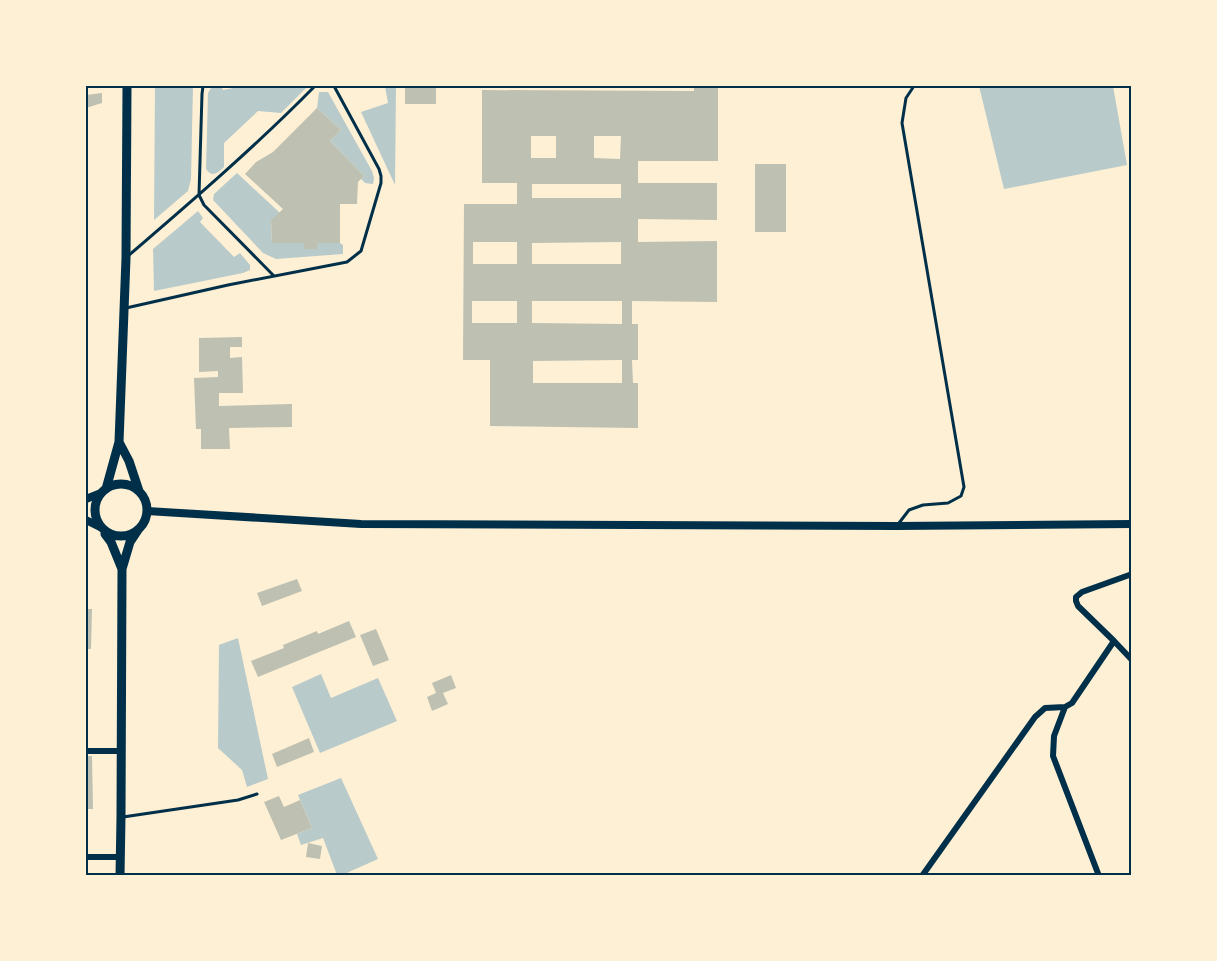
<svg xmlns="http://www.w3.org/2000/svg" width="1217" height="961" font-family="Quicksand,sans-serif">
<rect width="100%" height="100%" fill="#fdf0d5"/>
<path fill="#b9caca" d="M155,86H193L191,179L188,191L154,220Z
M212,86H221L223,90L244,86H308L281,113L258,111L224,143V167C218,173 212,178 206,169L208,93Z
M385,86H396L395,185L361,112L388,103Z
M979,86H1113L1127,165L1004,189Z
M319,92H328L372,171L374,178L373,184L365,183L361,179L364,176L330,141L341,130L317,108Z
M237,173L280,213L271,221L272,243H304V249H317V243H340L343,245V254L276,259L263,253L213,200L214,194Z
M198,211L203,218L200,222L234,257L240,253L250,265V270L243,273L154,291L153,249Z
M238,638L268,779L247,787L242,770L218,748L219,645Z
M321,674L331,698L378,678L397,721L320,753L292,687Z
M341,778L378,859L342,875H337L323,838L301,845L297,834L312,828L298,795Z"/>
<path fill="#bec0b2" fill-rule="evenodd" d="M405,86H436V104H405Z
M694,86H718V161H638V183H717V220L638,219V242L717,241V302L632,301V324H638V360H632L633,383H638V428L490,426V360H463L464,204H517V183H482V90L694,91ZM531,136H556V158H531ZM594,136H621L620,159L594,158ZM532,184H621V198H532ZM473,242H517V264H473ZM621,242V264H532V243ZM472,301H517V323H472ZM532,301H622V324L532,323ZM622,360V383H533V361Z
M102,93V103L86,108V95Z
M317,108L341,130L330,141L364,176L358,182L357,204H340V243H317V249H304V243H272L271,220L283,209L245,174L256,162L273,152Z
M755,164H786V232H755Z
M242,337V347H230V358L242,357L243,393H219V406L292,404V427L229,428L230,449H201V429H196L194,378L218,377V371L199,372V338Z
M297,579L302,591L262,606L257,593Z
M86,609H92L91,649H86Z
M349,621L356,637L258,677L251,661L284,648L283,645L317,631L318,634Z
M376,629L389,660L373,666L360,635Z
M451,675L456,688L443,693L448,704L432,711L427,697L436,693L432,683Z
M309,738L314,752L277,767L272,754Z
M86,756H92L93,809H86Z
M279,796L284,807L300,800L312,828L281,840L264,802Z
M308,843L322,846L320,859L306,857Z"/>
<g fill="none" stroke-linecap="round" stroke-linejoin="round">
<path stroke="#003049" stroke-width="3" d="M203,86L202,94L199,195L204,205L274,276
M128,256C192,201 256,146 315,86
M126,308L228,285L347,262L361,251L381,183V176L379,169L334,86
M899,523L909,510L923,505L948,503L961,496L964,487L902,123L906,98L914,86
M123,817L238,800L257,794"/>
<path stroke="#003049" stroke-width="6" d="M1114,641L1132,660
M1065,707L1054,736L1053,756L1099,876
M86,751H121
M86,857H120
M922,876L1035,717L1045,708L1065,707L1072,703L1114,641L1078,606L1076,601V597L1082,592L1132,574"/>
<path stroke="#003049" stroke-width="8" d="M86,499L101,493
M147,511L361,524L897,526L1132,524
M86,520L100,527"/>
<path stroke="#003049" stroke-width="9" d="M119,442L129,461L139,491
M95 510a26 26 0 1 1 52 0a26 26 0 1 1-52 0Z
M106,489L119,442L126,258L127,86
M105,534L111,542L122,569
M120,876L121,817L122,569L130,542L138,530"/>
</g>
<rect width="1217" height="961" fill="none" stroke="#fdf0d5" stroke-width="174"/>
<rect x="87" y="87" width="1043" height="787" fill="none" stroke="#003049" stroke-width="2"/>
</svg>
